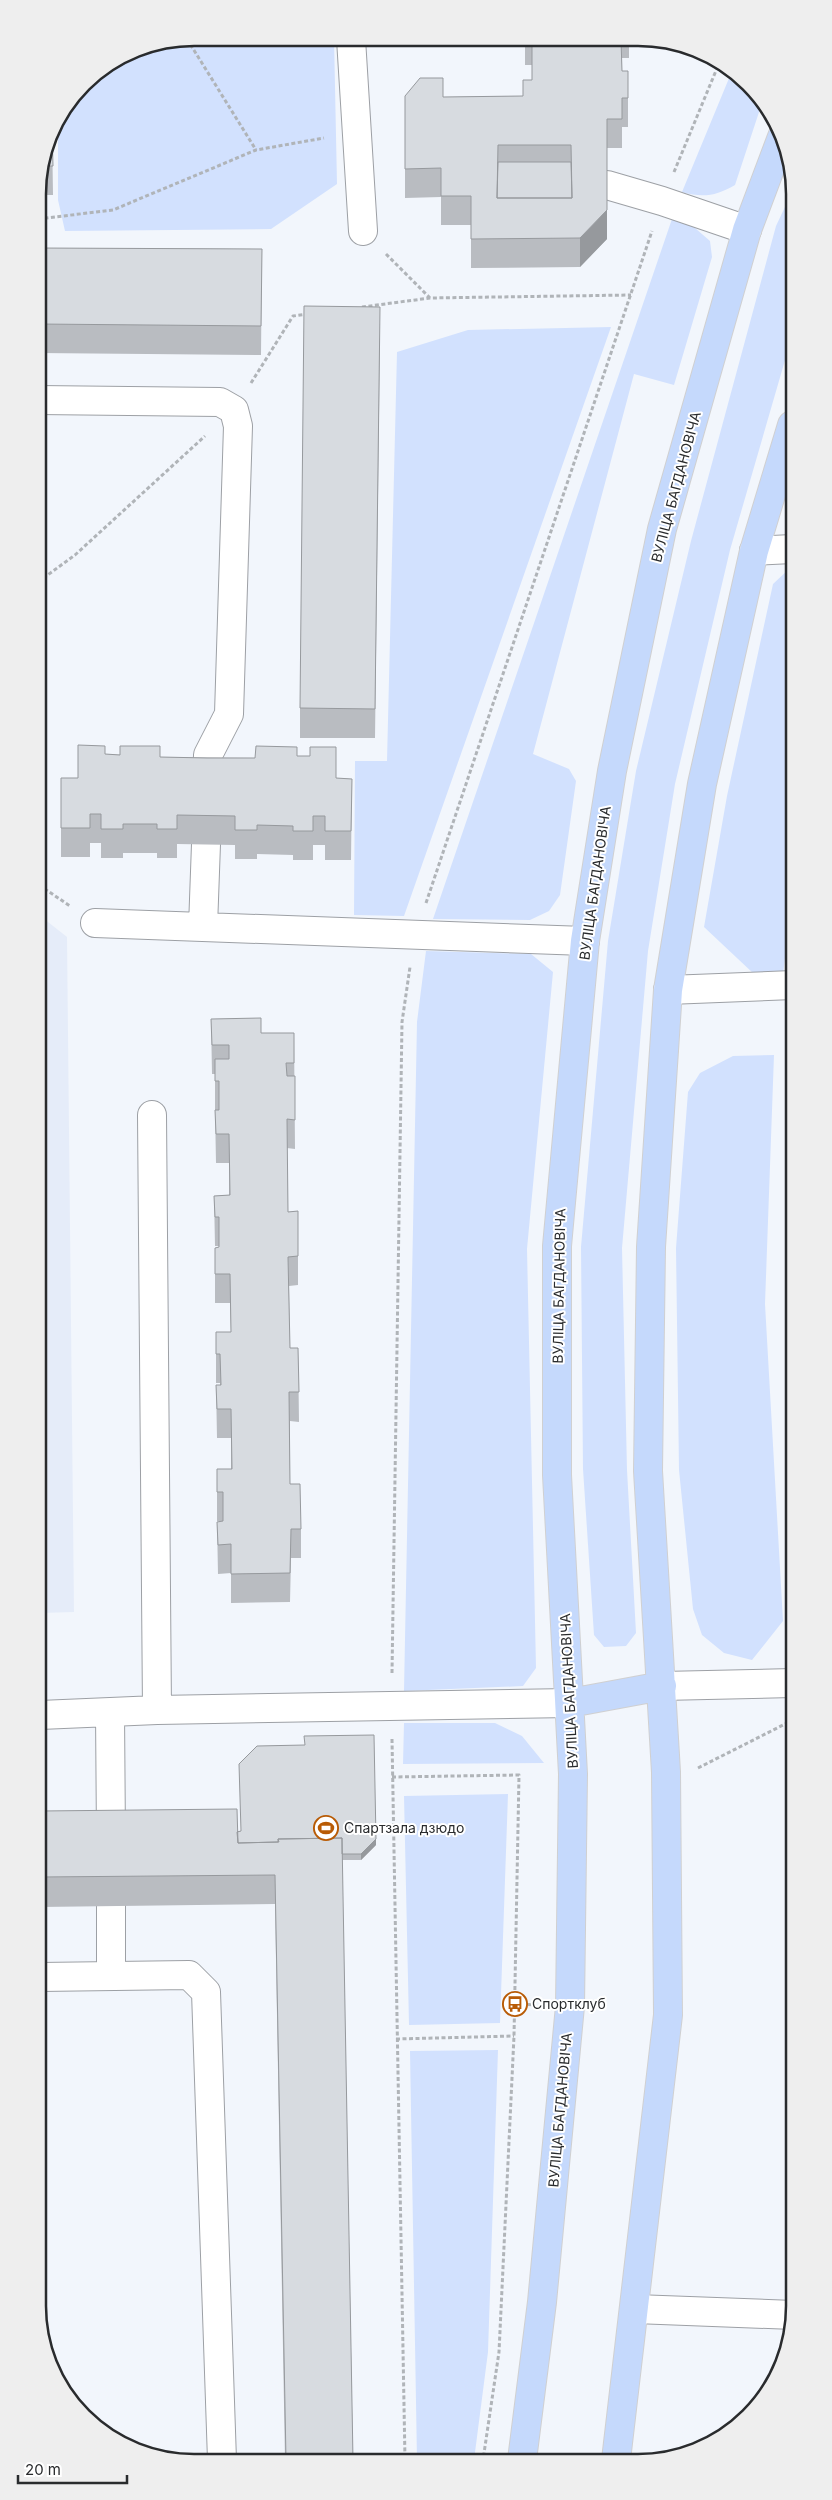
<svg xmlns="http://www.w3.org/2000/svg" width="832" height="2500" font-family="Inter,sans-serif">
<rect width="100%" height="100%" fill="#f2f6fc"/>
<path fill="#e5ecf9" d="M39,915L67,937L74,1612L40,1613Z"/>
<path fill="#d2e1fe" d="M194,38H334L337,184L271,229L65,231L58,200V120L91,77L134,49Z
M732,71L749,84L762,103L735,185C716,196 703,198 682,192Z
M792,192V336L730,550L675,784L648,951L622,1248L627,1470L636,1633L626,1646L604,1647L594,1635L583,1469L581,1247L608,941L636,771L691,541L776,226Z
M673,216L695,228L710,241L712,257L674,385L634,374L533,754L569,769L576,781L560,895L549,911L530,920L433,919Z
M611,327L404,916L354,915L355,761H387L397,352L468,330Z
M789,569H792V903L783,974H754L704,927L727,796L773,584Z
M426,951L531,954L553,972L527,1249L536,1668L523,1686L404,1691L417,1022Z
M774,1055L765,1304L783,1621L752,1660L724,1653L702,1635L693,1609L679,1470L676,1248L688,1092L700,1073L733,1056Z
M404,1723H495L522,1736L544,1763L403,1764Z
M508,1794L500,2023L409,2025L404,1796Z
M498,2050L488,2352L474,2460H417L410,2051Z"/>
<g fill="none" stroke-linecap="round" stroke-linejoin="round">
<defs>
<path id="minor" d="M351,39L363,231
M607,185L662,201L747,230
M38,400L220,402L234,410L238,426L229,714L208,755L207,787
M754,551L792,549
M95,923L585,941
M203,927L206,844
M668,990L793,985
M152,1115L157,1710
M662,1686L793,1683
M110,1712L111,1839
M40,1715L157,1710L570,1703
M111,1976V1905
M40,1977L189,1975L206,1992L222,2460
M635,2309L794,2315"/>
<path id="major" d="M570,1703L662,1686
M522,2460L542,2302L570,2006L573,1774L557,1475V1246L585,941L612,771L662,529L747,230L782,137
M616,2460L668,2015L666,1772L648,1471L651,1247L668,990L702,784L754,551L792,425"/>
</defs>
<use href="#minor" stroke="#9da0a5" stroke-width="30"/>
<use href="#major" stroke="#d0d0d1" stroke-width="30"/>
<path stroke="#b0b4b8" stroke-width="3" stroke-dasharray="4 2.5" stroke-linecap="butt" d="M187,39L256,150
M674,172L720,61
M38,219L113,210L256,150L324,138
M386,254L430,298
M362,307L430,298L631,295
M251,383L293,316L308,314
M38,582L75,555L205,436
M39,885L70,906
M426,903L652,231
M792,1051H793
M392,1673L402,1022L410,967
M392,1739L405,2460
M698,1768L793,1720
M392,1777L519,1775L514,2036L499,2352L483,2460
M515,2004L536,2005
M396,2039L514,2036"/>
<use href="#minor" stroke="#fff" stroke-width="28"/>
<use href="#major" stroke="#c5d9fc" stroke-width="28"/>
</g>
<path fill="#b9bcc1" d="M525,40H629V58H622V71H628V127H622V148H607V239L580,267L471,268V225H441V197L405,198V96L443,97L523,96L532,80V65H525Z
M52,130L53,195H38V184Z
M38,248L262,249L261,355L38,353Z
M380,336L375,738H300V708Z
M105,754L160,757L255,758L297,756L336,778L352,779L351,860H325V845H313V860H293V855L257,854V859H235V845L177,844V858H157V853H123V858H101V843H90V857H61V778H78Z
M211,1019L261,1033H294L295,1149L287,1148L288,1212L298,1211V1285L289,1286L290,1348H298L299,1422L290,1421V1484L301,1529V1558H291L290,1602L231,1603V1573L218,1574L217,1522L223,1521H217V1469H231V1438H217L216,1385H220V1383H216V1332H231L230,1303H215V1248H219V1246H215L214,1196L229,1195V1163H216L215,1110H219H215V1074H212Z
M40,1811L376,1845L361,1860H342L353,2460H285L275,1904L40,1907Z"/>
<path fill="#96999d" d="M607,210V239L580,267V238Z
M376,1839V1845L361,1860V1854Z"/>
<path fill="#d7dbe0" stroke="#96999d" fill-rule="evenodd" d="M532,40H621L622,71H628V98H622V119H607V210L580,238L471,239V196H441V168L405,169V96L420,78H443V97L523,96V80H532ZM498,145H571L572,198H497Z
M52,130L53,166H43Z
M498,162H571L572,198H497Z
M38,248L262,249L261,326L38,324Z
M304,306L380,307L375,709L300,708Z
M78,745L105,746V754L120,755V746H160V757L207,758H255L256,746L297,747V756H310V747H336V778L352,779L351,831H325V816H313V831H293V826L257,825V830H235V816L177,815V829H157V824H123V829H101V814H90V828H61V778H78Z
M261,1018V1033H294V1063H286L287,1076H295V1120L287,1119L288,1212L298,1211V1256L288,1257L290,1348H298L299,1392H289L290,1484H300L301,1529H291L290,1573L231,1574V1544L218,1545L217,1522L223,1521V1492H217V1469H232L231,1409H217L216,1385H221L220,1354H216V1332H231L230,1274H215V1248L219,1247V1217H215L214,1196L230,1195L229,1134H216L215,1110H219V1081H215V1059H229V1045H212L211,1019Z
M374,1735L376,1839L361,1854H342V1838L278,1839V1842L238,1843L237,1832L241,1831L239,1764L257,1746L305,1745L304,1736Z
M237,1809L238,1843L279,1842L278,1839L342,1838L353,2460H286L275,1875L40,1877V1811Z"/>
<defs>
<symbol id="stadium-ring" viewBox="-11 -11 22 22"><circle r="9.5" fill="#fff" stroke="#b85b05" stroke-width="1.5"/><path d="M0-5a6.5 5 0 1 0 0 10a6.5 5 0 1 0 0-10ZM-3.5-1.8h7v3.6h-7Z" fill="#b85b05"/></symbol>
<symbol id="bus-ring" viewBox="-11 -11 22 22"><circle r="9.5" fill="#fff" stroke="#b85b05" stroke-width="1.5"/><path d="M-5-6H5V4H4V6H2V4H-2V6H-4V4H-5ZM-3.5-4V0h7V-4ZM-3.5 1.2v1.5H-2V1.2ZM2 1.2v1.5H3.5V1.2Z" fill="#b85b05"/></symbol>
</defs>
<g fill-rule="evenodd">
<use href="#stadium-ring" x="312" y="1814" width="28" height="28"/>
<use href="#bus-ring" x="501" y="1990" width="28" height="28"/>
</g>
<g text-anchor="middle" stroke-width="4" stroke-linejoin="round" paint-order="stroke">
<g font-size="14" fill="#292b2d" stroke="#fff">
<text transform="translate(676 487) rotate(-75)" y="5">ВУЛІЦА БАГДАНОВІЧА</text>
<text transform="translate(595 883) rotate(-82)" y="5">ВУЛІЦА БАГДАНОВІЧА</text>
<text transform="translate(559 1286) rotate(-89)" y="5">ВУЛІЦА БАГДАНОВІЧА</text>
<text transform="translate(569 1691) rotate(-93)" y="5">ВУЛІЦА БАГДАНОВІЧА</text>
<text transform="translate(560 2110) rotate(-85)" y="5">ВУЛІЦА БАГДАНОВІЧА</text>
</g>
<g font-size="14" fill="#292b2d" stroke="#fff" text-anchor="start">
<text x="344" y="1833">Спартзала дзюдо</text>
<text x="532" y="2009">Спортклуб</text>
</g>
</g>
<path d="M0 0H832V2500H0ZM194 46H638A148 148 0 0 1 786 194V2306A148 148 0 0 1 638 2454H194A148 148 0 0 1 46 2306V194A148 148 0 0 1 194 46Z" fill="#eee" fill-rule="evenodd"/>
<path fill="none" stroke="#292b2d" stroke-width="2.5" d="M194 46H638A148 148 0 0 1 786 194V2306A148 148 0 0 1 638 2454H194A148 148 0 0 1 46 2306V194A148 148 0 0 1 194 46Z"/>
<path d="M18 2475v8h109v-8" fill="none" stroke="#292b2d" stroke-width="2.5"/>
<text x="25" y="2475" font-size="15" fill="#292b2d" stroke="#ffffff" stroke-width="4" paint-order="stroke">20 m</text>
</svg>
